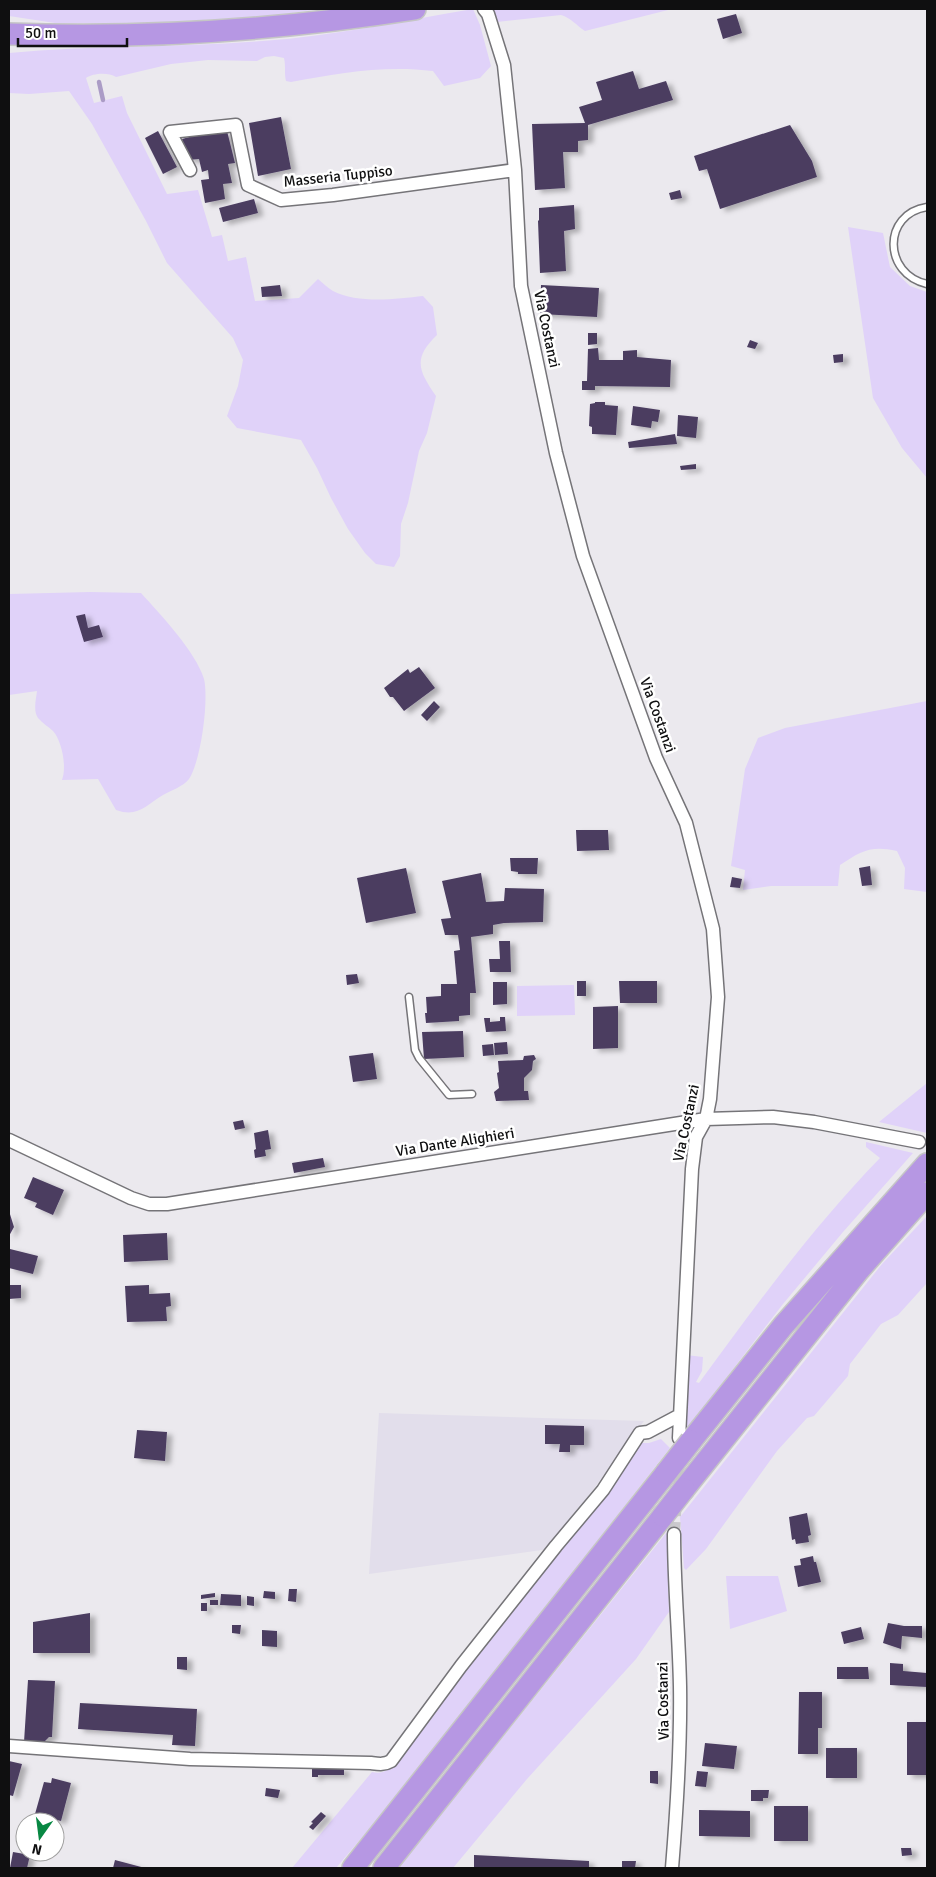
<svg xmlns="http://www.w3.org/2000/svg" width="936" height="1877" font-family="Signika,sans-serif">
<defs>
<filter id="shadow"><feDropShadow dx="5.5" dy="3" stdDeviation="2.5" flood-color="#0004"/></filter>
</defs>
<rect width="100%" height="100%" fill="#ebe9ee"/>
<path fill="#e2deeb" d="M379,1413L644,1421L549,1549L369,1574Z"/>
<path fill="#e0d2f9" d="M9,9H319L272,16L149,23H55L9,16Z
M473,9L480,25L491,66L480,78L444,86L433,71C386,65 338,73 291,82L286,81C284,73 286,67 284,58L274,56L265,57L257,61L208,60L171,64L116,77C108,72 93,73 86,78L94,103L122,96L127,113L167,194L198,190L212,237L222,235L228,261L246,257L255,301L299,298L318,279C323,283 328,288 333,291C358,304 396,299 423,296L433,307L437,335C412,359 419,371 436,396L427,433L419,451L408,503L401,524L400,556L394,567L376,564L365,553L348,529L331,498L317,468L301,440L237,428L227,416L238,386L243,360L233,338L167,263L146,221L92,124L69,91L29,94L9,93V53C93,45 178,48 263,41C333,36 403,21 473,9Z
M492,9H672L585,31C576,25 571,18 561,15L497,22Z
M848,227L883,233L890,267L910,286L927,292V478L902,448L873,398Z
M90,592L141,593C160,614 196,652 204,679C209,700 201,761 189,779C184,786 170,791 163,795C146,805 138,818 116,810L98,779L62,780C67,767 62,741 53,731C49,727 42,723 38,718C33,711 36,699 37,691L9,695V594Z
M927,701V892L904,889L905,868L897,851C871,845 861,851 840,865L838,886H771L743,890L745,870L731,866L745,769L758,738L785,728Z
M574,985L575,1015L517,1016V986Z
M927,1083V1133L879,1122Z
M866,1142L913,1153L843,1232L783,1304L684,1433C682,1421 688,1409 688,1398C689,1383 685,1369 686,1355L703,1357L702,1371L696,1382L699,1383C756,1305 813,1227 880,1158L866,1147Z
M927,1216V1283L898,1315L881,1324L850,1364L848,1376L814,1416L807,1418L777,1451L706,1549L686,1570L684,1568L680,1517L882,1264Z
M661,1439L670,1448L405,1787L336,1868H292L372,1772C395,1779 414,1738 424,1722L639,1443H649Z
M667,1532L669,1612L636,1659L527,1779L453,1868H398Z
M726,1576H778L787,1611L730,1629Z"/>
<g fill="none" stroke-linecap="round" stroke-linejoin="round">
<path stroke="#ab9cc6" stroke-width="4.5" d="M99,82L103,100"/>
</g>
<path fill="#4b3d61" filter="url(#shadow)" d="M736,14L742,33L723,39L717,19Z
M633,71L639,89L666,81L673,100L588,125V140L578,141V152H563L565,188L535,190L532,124L585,123L579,107L602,100L596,82Z
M281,117L291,169L258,176L249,123Z
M790,125L812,161L817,177L720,209L707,169L699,171L694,156Z
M158,131L177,167L163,174L145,138Z
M227,131L235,163L228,164L232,183L223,184L225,199L205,203L201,180L209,179L208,170L202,172L199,159L188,160L182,139L204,133L205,135Z
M680,190L682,198L671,200L669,193Z
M254,199L258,213L223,222L219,208Z
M574,205L575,229L564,231L566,271L540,273L538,221L539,220V208Z
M280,285L282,296L262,297L261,287Z
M541,285L599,288L597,317L540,314Z
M588,333H597V344L588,345Z
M750,340L758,343L755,349L747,347Z
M598,348L599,360H623V351L637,350V357L671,360L670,387L595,386V390H582V381H587L588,349Z
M843,354V362L834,363L833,355Z
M595,402H605V405L618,406L616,435L592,434V427L589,426L590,404L595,403Z
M633,406L660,410L658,422L652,421L651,428L631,425Z
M678,415L698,417L696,438L677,436Z
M675,434L677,444L629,448L628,442Z
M696,464V469L681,470L680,466Z
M85,614L88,628L99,625L103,637L84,642L76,616Z
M419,667L435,688L404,711L393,697H390L384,688L408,669L410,673Z
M434,701L440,707L427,721L421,715Z
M576,830H608L609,850L577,851Z
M510,858H538L537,874H518V872L511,871Z
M870,866L872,885L862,886L859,868Z
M406,868L416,913L366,923L357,878Z
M481,873L486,902L504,901L505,888L544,889L543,922L504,923L493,925V934L471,937L476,993H470V1015L459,1016V1021L426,1023L425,1013H427L426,997L441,996V984H457L454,951L460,950L458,935H445L441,919L451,918L442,881Z
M732,877L742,879L740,888L730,887Z
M499,941H510L511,972H490L489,959H500Z
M357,974L359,983L347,985L346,975Z
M577,981H586V996H577Z
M619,981H657V1003H620Z
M493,982H507V1004L493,1005Z
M618,1006V1048L593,1049V1007Z
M500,1017H505L506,1031L486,1032L484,1018H490V1022L500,1021Z
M463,1031L464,1057L424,1059L422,1032Z
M507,1042L508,1054L495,1055L494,1043Z
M493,1044L494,1055L483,1056L482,1045Z
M373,1053L377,1079L353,1082L349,1056Z
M534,1055L536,1059L533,1061L532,1070L524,1078V1091H528L529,1100L496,1101L494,1092L499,1088L497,1073L499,1072L498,1061L523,1060L524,1056Z
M243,1120L245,1128L235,1130L233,1122Z
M268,1130L271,1149L265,1150L266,1156L255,1158L254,1150L256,1149L254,1133Z
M323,1158L325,1167L294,1173L292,1163Z
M33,1177L64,1190L53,1215L35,1207L37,1203L24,1198Z
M9,1211L14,1227L9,1236Z
M167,1233L168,1260L124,1262L123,1235Z
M10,1249L38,1256L33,1274L9,1268Z
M9,1285H21V1298L9,1299Z
M149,1285V1294L170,1293L171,1306L166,1307L167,1321L127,1322L125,1286Z
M545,1425L584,1426V1445H570V1452H559L560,1444H545Z
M137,1430L167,1432L165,1461L134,1458Z
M807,1513L811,1535L808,1536L809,1542L796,1544L795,1539L792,1540L789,1517Z
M813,1556L814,1562H816L821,1582L798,1587L794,1566L801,1565L800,1559Z
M289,1589H297L296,1602L288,1601Z
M264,1591L275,1592V1599L263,1598Z
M215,1593V1597L201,1599V1595Z
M221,1594L241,1595V1606L220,1605Z
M247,1596L254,1597V1606L247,1605Z
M210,1600H218V1605H210Z
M201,1603H207V1611H201Z
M90,1613V1653H33V1622Z
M888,1623L904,1626H922V1638L902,1636L901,1649L883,1643Z
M232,1625H241L240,1634L232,1633Z
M861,1627L864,1639L844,1644L841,1632Z
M262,1630L277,1631V1647L262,1646Z
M177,1657H187V1670L177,1669Z
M890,1663L903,1664V1671L927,1673V1687L890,1685Z
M837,1667H868L869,1679H837Z
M28,1680L55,1681L52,1737H49L43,1743L24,1742Z
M799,1692H822V1728H818V1754H798Z
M80,1703L197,1709L195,1746L172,1745L173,1735L78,1729Z
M907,1722H927V1775H907Z
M705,1743L737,1746L734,1769L702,1766Z
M826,1748H857V1778H826Z
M9,1761L22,1764L13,1796L9,1795Z
M344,1768V1775H318V1777H312V1769Z
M650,1771H658V1784L650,1783Z
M697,1771L708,1772L706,1787L695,1786Z
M52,1778L71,1783L61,1821L35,1814L44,1782L51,1783Z
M266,1788L280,1790L278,1798L265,1796Z
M751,1790H769L768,1798H763V1801H751Z
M774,1806H808V1841H774Z
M699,1810L750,1811V1837L699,1836Z
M321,1812L326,1816L313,1830L309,1827L313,1823L311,1822Z
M901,1848H911L912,1855L902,1856Z
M13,1852L30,1855L27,1868H10Z
M474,1855L589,1861V1868H474Z
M115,1860L145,1868H113Z
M622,1861H636L635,1868H622Z"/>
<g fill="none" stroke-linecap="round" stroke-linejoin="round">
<path stroke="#cac8cd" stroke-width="12" stroke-dasharray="12 6" stroke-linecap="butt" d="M674,1534L678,1461"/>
<defs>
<path id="service" d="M927,207C882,214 883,274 927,284
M409,997L415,1050L419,1058L449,1095L472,1094"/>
<path id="minor" d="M484,9L488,14L504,65L515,170L521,286L556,453L583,556L656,758L686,823L713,929L718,997L710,1099L706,1119L696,1137L692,1169L679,1438
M190,170L170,132L236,125L248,185L281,200L333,195L515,170
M9,1140L131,1198L149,1204H167L706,1119L773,1117L814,1122L919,1142
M9,1746L190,1759L371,1763C379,1764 384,1765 391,1761L461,1666L556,1546L603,1490L640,1433L648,1432L680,1415
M672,1868C677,1807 681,1747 680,1686C679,1635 674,1585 674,1534"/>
<path id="trunk" d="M9,34C145,39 281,30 415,9
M691,1441L783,1326L927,1164
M684,1489L859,1270L927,1193
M353,1868L666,1473
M384,1868L663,1516"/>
</defs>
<use href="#service" stroke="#757478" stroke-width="9"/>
<use href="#minor" stroke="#757478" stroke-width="15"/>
<use href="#trunk" stroke="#c5c5c6" stroke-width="24"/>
<use href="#service" stroke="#fff" stroke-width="6"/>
<use href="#minor" stroke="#fff" stroke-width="12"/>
<use href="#trunk" stroke="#b697e3" stroke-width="21"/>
<defs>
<path id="trunk-bridge" d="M666,1473L691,1441
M663,1516L684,1489"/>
</defs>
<use href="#trunk-bridge" stroke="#c5c5c6" stroke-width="24" stroke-linecap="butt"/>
<use href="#trunk-bridge" stroke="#b697e3" stroke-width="21"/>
</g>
<g text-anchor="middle" stroke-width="5" stroke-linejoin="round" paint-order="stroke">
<g font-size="15" fill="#0f0f10" stroke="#fff">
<text transform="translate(338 176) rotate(-6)" y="5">Masseria Tuppiso</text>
<text transform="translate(547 329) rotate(78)" y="5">Via Costanzi</text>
<text transform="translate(658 715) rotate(70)" y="5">Via Costanzi</text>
<text transform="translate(686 1123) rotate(-78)" y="5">Via Costanzi</text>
<text transform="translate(455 1142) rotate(-9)" y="5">Via Dante Alighieri</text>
<text transform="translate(663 1701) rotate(-91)" y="5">Via Costanzi</text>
</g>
</g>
<rect width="936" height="1877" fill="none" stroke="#0f0f10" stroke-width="20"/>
<g transform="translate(40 1837) rotate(194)"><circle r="24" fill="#ffffff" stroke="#9f9f9f"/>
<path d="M0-4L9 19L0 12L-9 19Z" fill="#088843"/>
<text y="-8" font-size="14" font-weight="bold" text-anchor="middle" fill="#0f0f10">N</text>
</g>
<path d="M18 38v8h109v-8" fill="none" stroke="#0f0f10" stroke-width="2.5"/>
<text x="25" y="38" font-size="15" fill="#0f0f10" stroke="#ffffff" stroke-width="4" paint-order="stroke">50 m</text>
</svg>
